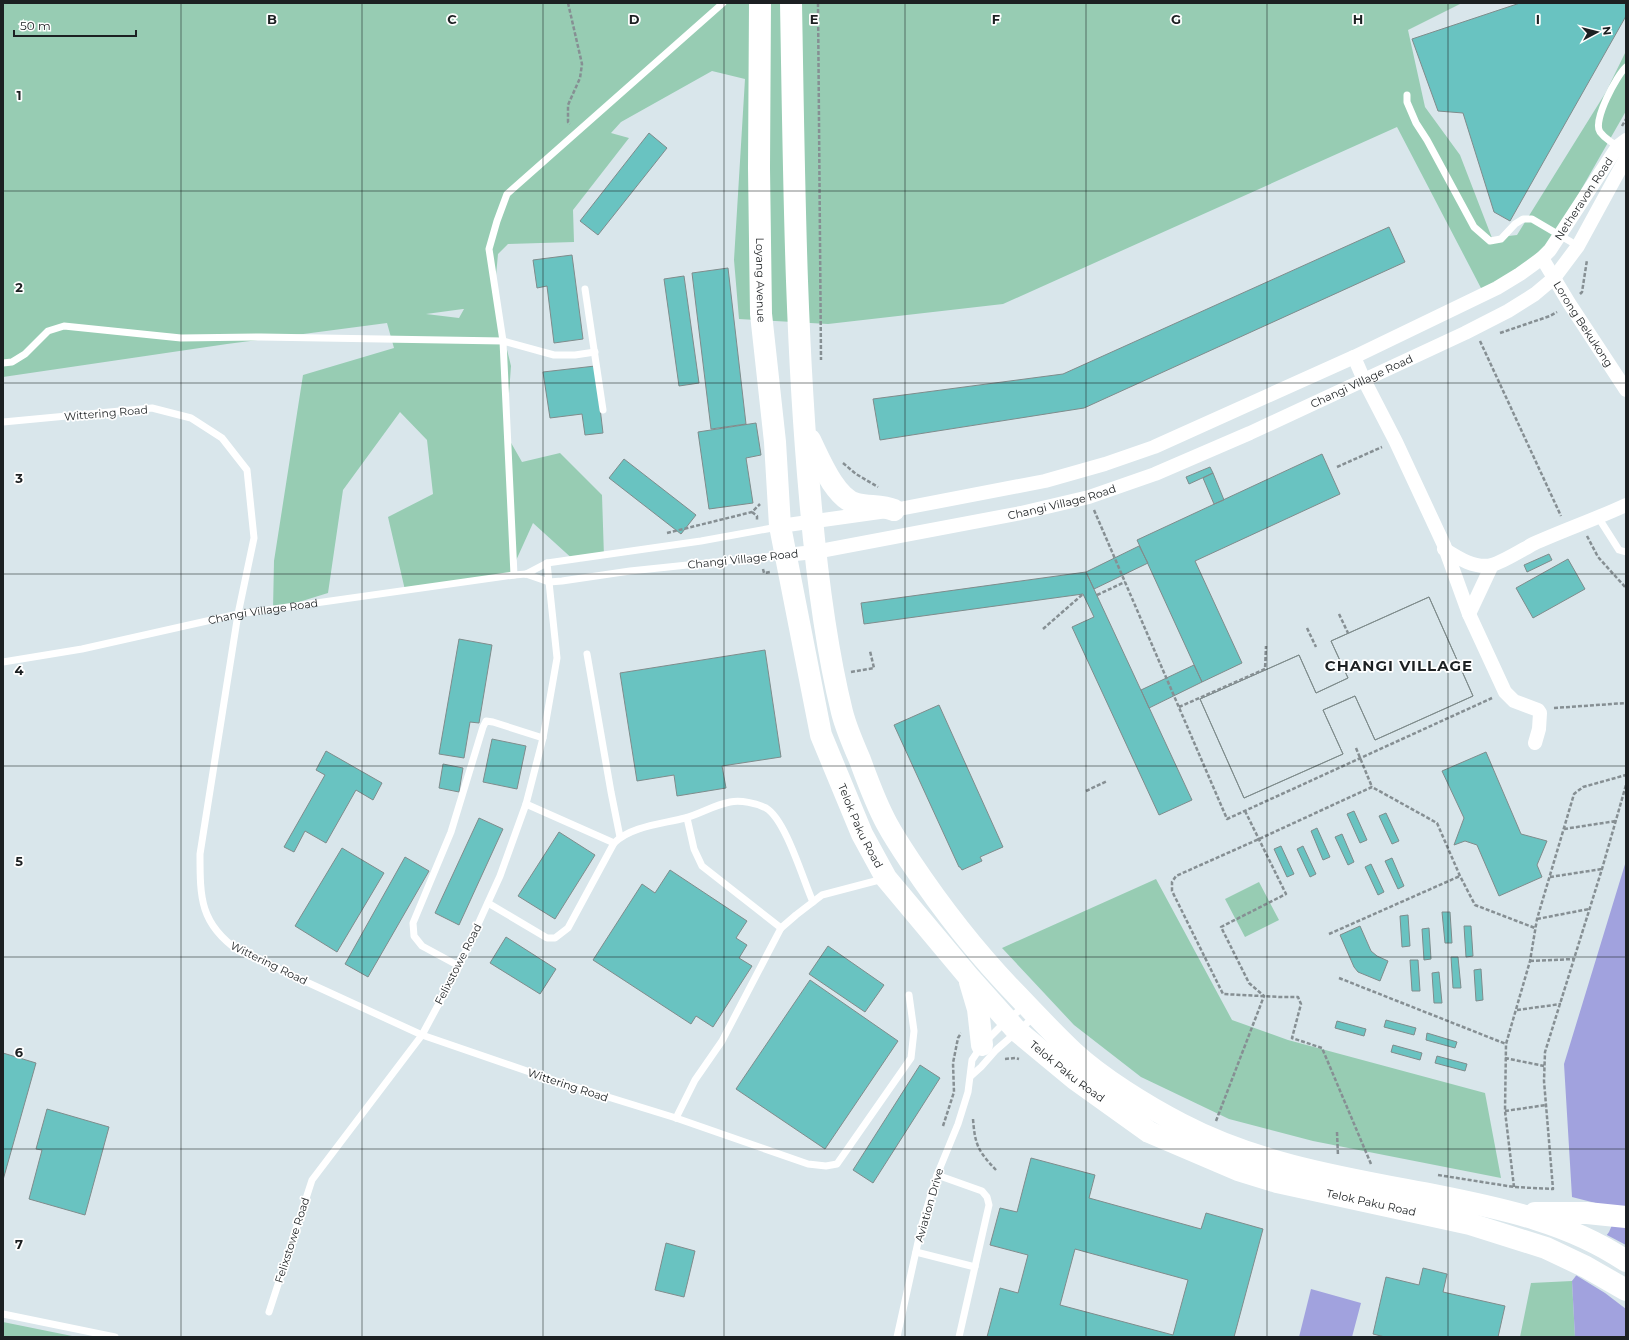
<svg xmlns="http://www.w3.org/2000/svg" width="1629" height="1340" font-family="Montserrat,sans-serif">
<rect width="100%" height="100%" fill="#d9e6eb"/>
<path fill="#97ccb3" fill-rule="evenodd" d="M3,3H1462L1408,30L1425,107L1460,155L1492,238L1517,235L1606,92L1626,51V111L1554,237L1533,262L1482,290L1397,127L1003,304L828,324L739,319L734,260L745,79L712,71L621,122L611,133L629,138L573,210L574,242L508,244L498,254L494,297L511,366L506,434L522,462L560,453L602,495L604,557L576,562L533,523L509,576L405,590L388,517L433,494L427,440L400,412L343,490L328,593L273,610L274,561L303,375L394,348L387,323L227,344L3,377ZM464,309L459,318L426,314L463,309Z
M1156,879L1232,1020L1288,1040L1485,1093L1501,1178L1313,1141L1229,1119L1141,1077L1074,1025L1002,948Z
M1259,882L1279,920L1245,937L1225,899Z
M1572,1281L1575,1337H1520L1531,1283Z
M3,1322L77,1337H3Z"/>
<path fill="#a1a2de" d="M1626,861V1337H1575L1572,1281L1609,1232L1619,1209L1572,1197L1564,1064Z
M1311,1289L1361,1303L1352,1337H1299Z"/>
<path fill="#d9e6eb" d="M1605,1234L1626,1245V1309L1605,1293L1574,1274Z"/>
<path fill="#69c3c1" stroke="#7f8c8c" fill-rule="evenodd" d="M1520,3H1626V16L1510,221L1494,212L1463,113L1438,111L1412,39Z
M649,133L667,148L598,235L580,221Z
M1389,227L1405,262L1084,408L880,440L873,399L1063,374Z
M572,255L583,339L554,343L547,286L537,288L533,260Z
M728,268L746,424L711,429L692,273Z
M684,276L699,383L679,386L664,279Z
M595,366L603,433L585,435L582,414L550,418L543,372Z
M756,423L761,455L746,458L753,503L709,509L698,432Z
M1322,454L1340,494L1195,561L1242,663L1202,682L1137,540Z
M624,459L696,515L681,534L609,478Z
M1210,467L1213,473L1189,484L1186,477Z
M1213,473L1224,500L1214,504L1203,478Z
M1139,546L1148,563L1094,589L1086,572Z
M1549,554L1552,560L1527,572L1524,565Z
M1568,559L1585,589L1533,618L1516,588Z
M1086,572L1192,800L1159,815L1072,627L1094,617L1083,594L864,624L861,603Z
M1429,597L1473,696L1375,740L1355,696L1323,710L1343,754L1244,798L1200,699L1299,655L1316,693L1348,678L1331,641Z
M1429,597L1473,696L1375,740L1355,696L1323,710L1343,754L1244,798L1200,699L1299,655L1316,693L1348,678L1331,641Z
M459,639L492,645L479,723L470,722L464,758L439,754Z
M765,650L781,757L722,766L726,788L677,796L674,775L637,781L620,673Z
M1194,665L1202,682L1149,708L1141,690Z
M939,705L1003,847L980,857L982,861L962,870L960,867H959L894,725Z
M492,739L526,746L517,789L483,782Z
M326,751L382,783L373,800L356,790L326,843L305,831L294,852L284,847L325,775L316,770Z
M1486,752L1521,834L1547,841L1537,865L1542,877L1499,896L1477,845L1465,841L1454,845L1464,818L1442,771Z
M443,764L463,768L459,792L439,788Z
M1354,811L1367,840L1360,843L1347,814Z
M1386,813L1399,841L1392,844L1379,816Z
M479,818L503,829L459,925L435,913Z
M1317,828L1330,857L1323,860L1311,831Z
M559,832L595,855L555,919L518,896Z
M1342,834L1354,862L1348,865L1335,837Z
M1281,846L1294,874L1287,877L1274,849Z
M1303,846L1316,874L1310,877L1297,849Z
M342,848L384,873L337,952L295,926Z
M405,857L429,871L368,977L345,964Z
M1392,858L1404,886L1398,889L1385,861Z
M1371,864L1384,892L1378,895L1365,867Z
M670,870L747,921L736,938L747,945L739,958L752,966L713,1027L696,1016L691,1024L593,960L642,884L655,893Z
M1442,912H1450L1452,943H1445Z
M1408,915L1410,946L1402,947L1400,916Z
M1360,926L1371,951L1377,956L1388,961L1380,981L1358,972L1354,967L1340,935Z
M1464,926H1471L1473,956L1466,957Z
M1429,928L1431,959L1424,960L1422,929Z
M506,937L556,969L540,994L490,963Z
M828,946L884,985L865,1012L809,974Z
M1451,957H1458L1461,988H1453Z
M1410,960H1418L1420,991H1412Z
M1481,969L1483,1000L1476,1001L1474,970Z
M1439,972L1442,1003H1434L1432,973Z
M810,980L898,1041L825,1149L736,1089Z
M1386,1020L1416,1028L1414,1035L1384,1027Z
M1337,1021L1366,1029L1364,1036L1335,1028Z
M1427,1033L1457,1042L1455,1048L1426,1040Z
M1393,1045L1422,1053L1420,1060L1391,1052Z
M3,1053L36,1063L3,1180Z
M1437,1056L1467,1064L1465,1071L1435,1063Z
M920,1065L940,1078L873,1183L853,1170Z
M47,1109L109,1127L85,1215L29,1199L42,1150L36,1149Z
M1031,1158L1095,1175L1089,1198L1201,1229L1206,1213L1263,1229L1234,1337H987L1000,1288L1018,1293L1028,1255L990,1245L1000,1208L1017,1212ZM1075,1249L1188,1280L1173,1335L1060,1305Z
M666,1243L695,1251L684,1297L655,1290Z
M1423,1268L1447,1274L1443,1292L1505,1306L1498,1337H1385L1373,1334L1386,1277L1419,1285Z"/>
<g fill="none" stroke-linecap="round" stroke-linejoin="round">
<path stroke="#868f93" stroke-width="2.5" stroke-dasharray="4 2" stroke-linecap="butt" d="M568,3L582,64L580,78L568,105V122L570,124
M818,3L821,360
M1622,126L1626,119
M1580,294L1582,292L1587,260
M1500,333L1550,316L1557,312
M1480,341L1561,516
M843,463L856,474L878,487
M1337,467L1382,447
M1094,510L1227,819L1492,698
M752,512L757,516V520
M667,533L752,512L760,504
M1587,536L1598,557L1626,588
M763,569L764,573L770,572
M1097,595L1125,582
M1339,614L1348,633
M1307,628L1316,647
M1043,629L1083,594
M851,672L874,668L870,651
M1179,707L1265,669L1266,646
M1554,708L1626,703
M1356,748L1372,787
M1086,791L1107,781
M1564,829L1616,821
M1550,877L1602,869
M1537,919L1589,909
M1329,934L1460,876
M1530,961L1574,959
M1339,978L1506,1044
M1517,1010L1561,1004
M1505,1058L1544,1066
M1005,1059L1015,1058L1019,1059
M1505,1111L1546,1105
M973,1119C975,1145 978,1151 996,1170
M1216,1121L1264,996L1249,983L1221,927L1286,894L1245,811
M943,1126L954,1092L953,1063L958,1038L961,1033
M1337,1132L1338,1156
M1371,1164L1322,1048L1292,1038L1301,1004L1298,997H1280L1223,994L1172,891V882L1176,876L1259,839L1372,787L1437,823L1460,876L1475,905L1535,928
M1438,1175L1514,1187L1553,1189L1544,1081L1545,1052L1602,869L1626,785
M1514,1187L1505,1111L1506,1044L1530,961L1537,919L1574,794L1583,787L1626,775"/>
<g stroke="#fff" stroke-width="7">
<path d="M1626,67C1617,75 1592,121 1600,132C1606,140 1617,146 1626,150"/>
<path d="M1407,95V102L1416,123L1427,140L1474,227L1490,241L1501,239L1515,224L1523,219H1532L1578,246"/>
<path d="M585,289L603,410"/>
<path d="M3,363L12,362L25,354L48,331L64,326L181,338L261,337L503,341L554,355H575L595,352"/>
<path d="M3,422L152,408L191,418L222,438L247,470L254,538L238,614L200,854C200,898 200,924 239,951L422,1035L553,1080L676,1118L808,1164L826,1166L837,1164L911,1058L914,1031L909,995"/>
<path d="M1598,517L1619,550L1626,552"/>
<path d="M526,574L547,563L701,541L778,527"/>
<path d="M514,575L503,341L489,249L497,221L507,194L723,3"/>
<path d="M587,654L611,792L620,837"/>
<path id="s1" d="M3,662L82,649L238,614L514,575L526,574L549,582L562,581L630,571L784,555"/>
<path d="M526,804L614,843"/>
<path d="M687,818L694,849L702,866L781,928"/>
<path d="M488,903L547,938H555L568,928L614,843C631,826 662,824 685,818C700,814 714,805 730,802C741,800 756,803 766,808C786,820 803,880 813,902"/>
<path d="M459,966L422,946L414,936L413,923L451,832L483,727L486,721L493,722L543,738"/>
<path d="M971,1076L981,1067L996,1050L1035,1016"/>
<path d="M676,1118L695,1080L722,1041L781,928L796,915L822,895L883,879"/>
<path d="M937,1175L982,1191L987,1197L989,1205L959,1337"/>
<path d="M916,1252L975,1267"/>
<path d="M269,1312L312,1180L422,1035L459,966L500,876L526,804L543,738L557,658L547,563"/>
<path d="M3,1314L115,1337"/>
<path d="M897,1337L922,1224L937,1175L958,1124L968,1092L972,1060L982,1045L1007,1020L1025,1006"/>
</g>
<g stroke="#fff" stroke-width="14">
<path id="s2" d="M1542,258L1569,303L1626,390"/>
<path d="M1354,357L1364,380L1396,442L1444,545L1469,614L1505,692L1514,701L1538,710L1540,713L1539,729L1535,743"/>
<path id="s3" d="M780,526L894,510L1045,481L1105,464L1154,447L1354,357L1497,288L1520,274L1542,258L1550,250L1618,146L1626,140"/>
<path d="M1444,549C1458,558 1475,569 1492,565C1503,562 1522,550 1533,544C1564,530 1596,519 1626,505"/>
<path id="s4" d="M785,555L815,552L1021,513L1089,497L1155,474L1250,433L1465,333L1508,311L1535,294L1554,278L1578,246L1626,158"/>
<path d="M1469,614L1492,565"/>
</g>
<g stroke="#fff" stroke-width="22">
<path id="s5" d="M760,3L759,168L761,314L775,442L780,526L821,735L862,834L886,878L968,976L1017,1031L1075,1079L1149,1132L1238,1170L1277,1182L1470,1224L1546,1248L1586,1267L1626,1290"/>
<path d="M791,3C794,168 795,333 810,497C816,567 825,643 842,712C846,728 853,744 860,760C868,782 876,804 887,824C894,837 902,849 910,861C942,909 978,955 1018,996C1036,1015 1054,1034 1073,1052C1101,1078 1146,1106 1181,1124C1261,1166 1351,1179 1439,1196C1504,1209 1570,1223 1626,1261"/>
<path d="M810,440C819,458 835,499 857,504C869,507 882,505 894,510"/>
<path d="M970,982L978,1009L982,1045"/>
<path d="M1535,1213H1587L1626,1217"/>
</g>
</g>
<path fill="none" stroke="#1c2022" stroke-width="1" stroke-opacity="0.55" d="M181,3V1337M362,3V1337M543,3V1337M724,3V1337M905,3V1337M1086,3V1337M1267,3V1337M1448,3V1337M3,191H1626M3,383H1626M3,574H1626M3,766H1626M3,957H1626M3,1149H1626"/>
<g text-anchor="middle" stroke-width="3.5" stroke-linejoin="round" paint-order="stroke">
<g font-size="11" fill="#1c2022" stroke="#fff">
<text dy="4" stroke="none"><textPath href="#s3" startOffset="888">Netheravon Road</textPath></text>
<text dy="4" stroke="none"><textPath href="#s5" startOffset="277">Loyang Avenue</textPath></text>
<text dy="4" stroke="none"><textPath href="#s2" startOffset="78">Lorong Bekukong</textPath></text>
<text dy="4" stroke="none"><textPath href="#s4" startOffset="606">Changi Village Road</textPath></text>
<text transform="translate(106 413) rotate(-5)" y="4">Wittering Road</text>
<text dy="4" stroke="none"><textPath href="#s4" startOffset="282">Changi Village Road</textPath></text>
<text transform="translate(743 559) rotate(-6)" y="4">Changi Village Road</text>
<text dy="4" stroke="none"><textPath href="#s1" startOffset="265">Changi Village Road</textPath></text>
<text dy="4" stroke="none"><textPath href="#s5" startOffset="836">Telok Paku Road</textPath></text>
<text transform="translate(269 963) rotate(26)" y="4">Wittering Road</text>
<text transform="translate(458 964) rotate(-63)" y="4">Felixstowe Road</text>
<text dy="4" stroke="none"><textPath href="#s5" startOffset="1160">Telok Paku Road</textPath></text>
<text transform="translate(568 1085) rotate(18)" y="4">Wittering Road</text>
<text dy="4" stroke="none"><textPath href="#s5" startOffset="1496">Telok Paku Road</textPath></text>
<text transform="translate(929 1205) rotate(-74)" y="4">Aviation Drive</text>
<text transform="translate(292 1240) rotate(-72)" y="4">Felixstowe Road</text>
</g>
<g font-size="15" font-weight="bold" letter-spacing="1" fill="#1c2022" stroke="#fff">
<text x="1399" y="671">CHANGI VILLAGE</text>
</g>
</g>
<g font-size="13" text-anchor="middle" font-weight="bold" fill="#1c2022" stroke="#fff" stroke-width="3.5" stroke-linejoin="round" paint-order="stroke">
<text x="272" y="24">B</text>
<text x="452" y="24">C</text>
<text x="634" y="24">D</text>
<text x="814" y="24">E</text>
<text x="996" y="24">F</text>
<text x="1176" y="24">G</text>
<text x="1358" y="24">H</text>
<text x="1538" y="24">I</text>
<text x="19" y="100">1</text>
<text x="19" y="292">2</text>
<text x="19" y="483">3</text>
<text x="19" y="675">4</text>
<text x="19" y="866">5</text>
<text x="19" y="1057">6</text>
<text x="19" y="1249">7</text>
</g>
<rect width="1629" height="1340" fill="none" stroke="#1c2022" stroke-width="8"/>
<g transform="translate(1597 32) rotate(83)" stroke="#ffffff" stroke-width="3" paint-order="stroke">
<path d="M0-3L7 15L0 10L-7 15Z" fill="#1c2022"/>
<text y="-6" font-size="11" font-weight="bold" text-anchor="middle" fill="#1c2022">N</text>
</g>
<path d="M14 30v6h122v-6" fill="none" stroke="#1c2022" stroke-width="2"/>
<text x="20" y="30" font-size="12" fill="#1c2022" stroke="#ffffff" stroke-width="3" paint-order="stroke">50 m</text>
</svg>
